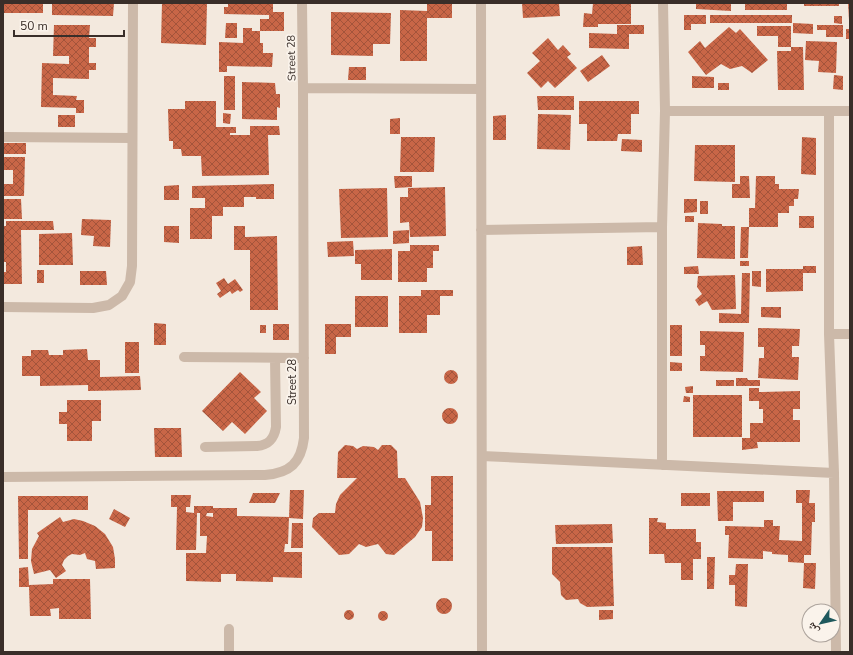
<svg xmlns="http://www.w3.org/2000/svg" width="853" height="655" font-family="'Nunito Sans','Noto Naskh Arabic',sans-serif">
<defs>
<pattern id="building-cross-hatch" width="8" height="8" patternUnits="userSpaceOnUse"><rect width="8" height="8" fill="#c86647"/><path d="M0 0l8 8M0 8l8-8" fill="none" stroke="#a3543b"/></pattern>
</defs>
<rect width="100%" height="100%" fill="#f3e9de"/>
<path fill="url(#building-cross-hatch)" fill-rule="evenodd" d="M3,3H43V13H3Z
M52,3H114L113,16L52,15Z
M162,3H207L206,45L161,43Z
M228,3H273V12H284V31H260V43H263V53H273L272,67L227,66V72H219V42L243,43V28H252V31H260V19H269V15L224,14V7H228Z
M441,3H452V18H427V61H400V10L427,11V4H441Z
M522,3H559L560,16L523,18Z
M593,3H631V24H598V27H583L584,13L592,14Z
M696,3H731V11L696,9Z
M745,3H787V10H745Z
M804,3H839V6H804Z
M848,3H850V20H849Z
M331,12L391,13L390,44H373V56L331,55Z
M684,15H706V24H691V30H684Z
M710,15H792V23H710Z
M834,16H842V24L834,23Z
M226,23H237V38H225Z
M793,23L813,24V34L793,33Z
M54,25H90L89,38H96V47H89V63H96V70H89V79L53,78V95L77,96L76,100H84V113H76V108L41,107L42,63L69,64V56H53Z
M617,25H644V34H629V49L589,48V33L617,34Z
M817,25H843V37H826V30H817Z
M757,26H791V47H778V36H757Z
M729,27L736,33L740,29L768,60L752,73L742,66L730,69L721,64L706,75L688,52L700,41L705,48Z
M846,29H850V39H846Z
M548,38L558,50L563,45L571,54L567,57L577,68L555,88L548,81L541,88L527,73L540,61L532,53Z
M806,41L837,42L836,73L818,72L819,61L805,60Z
M791,47H803L804,90H778L777,51H791Z
M602,55L610,66L588,82L580,71Z
M349,67H366V80H348Z
M834,75L843,76V90L833,89Z
M224,76H235V110H224Z
M692,76L714,77V88H692Z
M242,82L275,83L276,94H280V108L277,107V120L242,119Z
M718,83H729V90H718Z
M537,96H574V110H538Z
M185,101H216V127H236V133H230V135H250V126H279L280,135H268L269,175L202,176L201,156H182L181,149H173V141H169L168,109H185Z
M579,101H639V114H631V134H618L617,141H587V124H579Z
M223,113L231,114L230,124L223,123Z
M538,114L571,115L570,150L537,149Z
M58,115H75V127H58Z
M506,115V140H493V116Z
M400,118V134H390V119Z
M401,137H435L434,172H400Z
M802,137L816,138V175L801,174Z
M622,139L642,140V152L621,151Z
M3,143H26V154H3Z
M695,145H735V182L694,181Z
M3,157H25L24,196H3V184H13V170H3Z
M394,176H412V187L395,188Z
M740,176H749L750,198H732V184H740Z
M756,176H775V184H779V189H799L798,199H794V206H789V213H778V227H749V208H755Z
M274,184V199H256V197H244V207H223V216H212V239H190V208H205V198H192V186Z
M179,185V200H164V186Z
M445,187L446,236L410,237L409,222L400,223V197H408V188Z
M387,188L388,237L341,238L339,189Z
M3,199H21L22,219H3Z
M684,199H697V212L684,213Z
M700,201H708V214H700Z
M685,216H694V222H685Z
M799,216H814V228H799Z
M82,219L111,220L110,247L93,246L94,236L81,235Z
M6,221H53L54,230H21L22,284H3V272H6V262H3V226H6Z
M698,223L722,224V226H735V259L697,258Z
M164,226H179V243L164,242Z
M234,226H245V237L277,236L278,310H250V250H234Z
M741,227H749L748,258H740Z
M409,230V243L393,244V231Z
M72,233L73,265H39V234Z
M353,241L354,256L328,257L327,242Z
M410,245H439V251H433V268H427V282H398V251H410Z
M642,246L643,265H627V247Z
M392,249V280H361V264H355V250Z
M740,261H749V266H740Z
M698,266L699,274H684V267Z
M803,266H816V273H803V291L766,292V269H803Z
M37,270H44V283H37Z
M80,271H106L107,285H80Z
M752,271H761V287L752,286Z
M742,273H750L749,323H719V313L741,314Z
M735,275L736,309L712,310L707,301L699,306L695,300L702,294L697,287L698,276Z
M224,278L228,284L235,279L243,290L240,292L238,290L232,294L230,291L220,298L217,294L221,291L216,283Z
M421,290H453V296H440V315H427V333H399V296H421Z
M355,296H388V327H355Z
M761,307H781V318L761,317Z
M154,323L166,324V345H154Z
M273,324H289V340H273Z
M325,324H351V337H336V354H325Z
M260,325H266V333H260Z
M670,325H682V356H670Z
M758,328L800,329L799,346H792V357H799L798,380L758,378L759,358H764V347H758Z
M700,331L744,332L743,372L700,371V356H705V345H700Z
M125,342H139V373H125Z
M87,349L88,360H100V377L140,376L141,390L88,391V385L40,386V376H22V356H31V350H48L49,355H63V350Z
M670,362L682,363V371H670Z
M444 377a7 7 0 1 1 14 0a7 7 0 1 1-14 0Z
M240,372L261,392L254,398L267,411L245,434L232,422L223,431L202,411Z
M736,378H747L748,380H760V386H736Z
M716,380H734V386H716Z
M693,386V393H686L685,387Z
M749,388H759V392L800,391V409H793V420H800V442H757L758,448L742,450V438H750V423H763V409H759V401H749Z
M693,395H742V437H693Z
M684,396L690,397V402H683Z
M67,400H101V421H92V441H67V424H59V412H67Z
M442 416a8 8 0 1 1 16 0a8 8 0 1 1-16 0Z
M154,428H181L182,457H155Z
M345,445L353,446L357,449L363,446L374,447L378,450L382,445H391L397,451L398,478H405L420,502L423,518L422,527L415,537L394,555L386,554L378,544L366,547L359,544L349,554L339,555L312,527L313,518L319,513H335L336,504L340,495L357,478H337L338,452Z
M431,476H453V561H432V531H425V505H431Z
M290,490H304L303,519L289,518Z
M796,490H810L809,503H815V522H812L811,555H804V563L788,562V555L772,554V552L763,551V559L728,558L729,535H725V526L764,527V520H773V526H780L779,540L802,541V503H796Z
M717,491H764V502H733V521H718Z
M253,493H280L275,503H249Z
M681,493H710V506H681Z
M171,495H191L190,507H186V512L194,513V506H213V508H237V516L289,517L288,544H285L284,552H302V578L273,577V582L236,581V574H221V582L186,581V553H206L207,536H200V513H197L196,550H176L177,507H171ZM207,513H213V517L206,516Z
M18,496H88V510H28V559H19Z
M114,509L130,518L125,527L109,519Z
M60,517L63,522L74,519L83,521L95,526L105,534L113,547L115,559V568L96,569L95,561L87,559L85,553L80,555L72,554L68,556L64,560L62,565L66,571L56,578L50,570L34,574L31,561L32,549L39,536L37,533Z
M649,518H658L657,522L666,523V529H696V542H701V559H693V580H681V563H665L664,554H649Z
M292,523H303V548H291Z
M612,524L613,543L556,544L555,525Z
M552,547H612L614,606L587,607L580,603L578,599L566,600L561,595L560,582L552,574Z
M707,557H715L714,589H707Z
M804,563H816L815,589L803,588Z
M736,564H748L747,607L735,606V585H729V575H735Z
M28,567L29,585L53,584V579H90L91,619H59V608L50,609L51,616H30L29,587H19V568Z
M436 606a8 8 0 1 1 16 0a8 8 0 1 1-16 0Z
M344 615a5 5 0 1 1 10 0a5 5 0 1 1-10 0Z
M599,610H613V619L599,620Z
M378 616a5 5 0 1 1 10 0a5 5 0 1 1-10 0Z"/>
<g fill="none" stroke-linecap="round" stroke-linejoin="round">
<path stroke="#ccb9a9" stroke-width="10" d="M481,3L482,652
M303,88L481,89
M665,111H850
M829,111V334L834,473L836,652
M3,137L132,138
M481,230L662,227
M3,307L93,308L109,305L122,296L130,282L132,266L133,3
M829,334H850
M184,357L304,358
M205,447L257,446C269,445 274,439 276,427L275,358
M482,456L834,473
M662,465V227L665,111L663,3
M3,477L265,475C290,473 301,463 304,438L303,88L302,3
M229,652V629"/>
</g>
<g text-anchor="middle" stroke-width="3.5" stroke-linejoin="round" paint-order="stroke">
<g font-size="11" fill="#392e29" stroke="#faf3eb">
<text transform="translate(291 58) rotate(-91)" y="4">Street 28</text>
<text transform="translate(292 382) rotate(-90)" y="4">Street 28</text>
</g>
</g>
<rect width="853" height="655" fill="none" stroke="#392e29" stroke-width="8"/>
<g transform="translate(821 623) rotate(236)"><circle r="19" fill="#faf3eb" stroke="#ada49d"/>
<path d="M0-3L7 15L0 10L-7 15Z" fill="#1e585c"/>
<text y="-6" font-size="11" font-weight="bold" text-anchor="middle" fill="#392e29">ش</text>
</g>
<path d="M14 30v6h110v-6" fill="none" stroke="#392e29" stroke-width="2"/>
<text x="20" y="30" font-size="12" fill="#392e29" stroke="#faf3eb" stroke-width="3" paint-order="stroke">50 m</text>
</svg>
